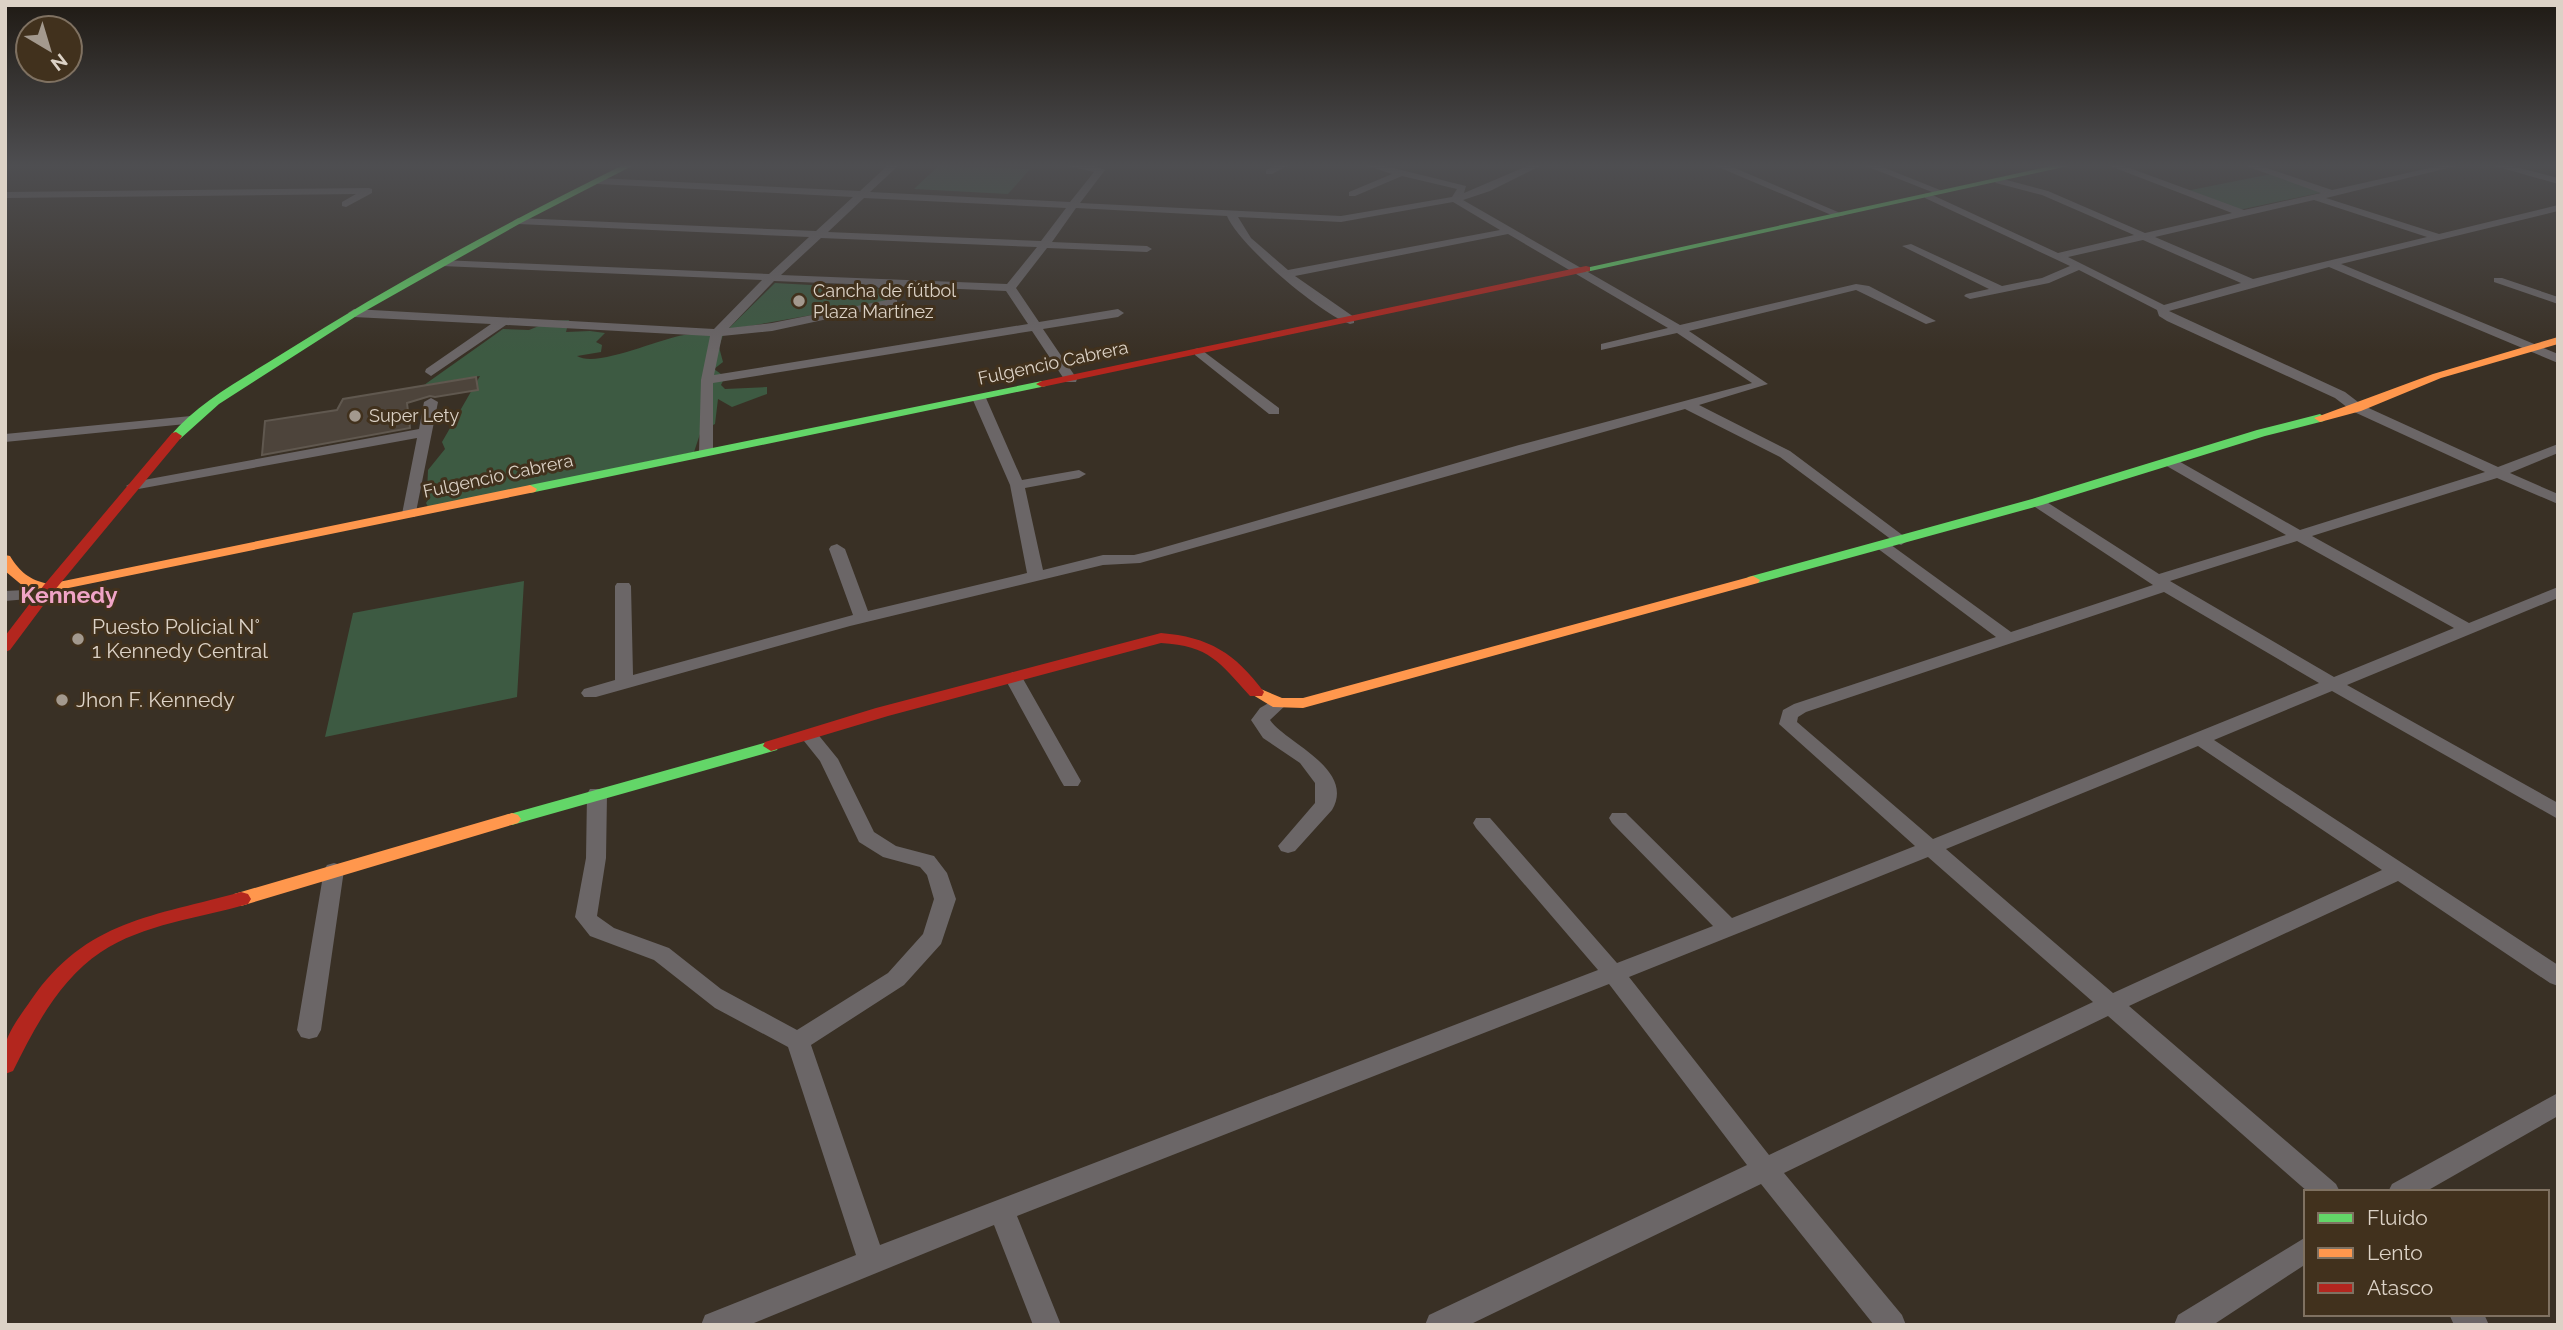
<svg xmlns="http://www.w3.org/2000/svg" width="2563" height="1330" font-family="Raleway,sans-serif">
<rect width="100%" height="100%" fill="#393025"/>
<path fill="#3d5a42" d="M938,166L1030,169L1008,194L914,189Z
M2271,174L2324,192L2239,210L2186,191Z
M775,283L881,289L887,295L886,302L727,330Z
M569,320L566,332L590,331L605,333L596,342L602,345L601,352L577,356C597,368 658,339 684,335C697,334 711,335 723,335L719,347L723,362L714,369L721,374L718,377L723,381L721,385L725,389L767,387V394L732,407L718,399L715,424L701,431L694,452L428,507L426,503L430,497L427,493L428,470L445,449L442,442L480,376L424,385L503,329L529,330L551,321Z
M524,581L517,697L325,737L353,613Z"/>
<path fill="#4d443b" stroke="#60584f" stroke-width="2" d="M476,377L478,390L435,397L430,396L407,403L410,428L262,455L265,421L337,410L343,399Z"/>
<g fill="none" stroke-linecap="round" stroke-linejoin="round">
<path fill="#6b6667" fill-rule="evenodd" d="M887,166H898L870,192L1070,202L1094,172L1068,166H1094L1105,170L1080,203L1341,216L1452,197L1457,189L1402,176L1355,196H1349V192L1392,174L1367,166H1385L1466,186L1464,193L1527,166H1540L1490,191L1463,200L1680,325L1856,284L1869,286L1936,321L1926,324L1856,290L1689,331L1768,384L1699,405L1790,451L1909,540L1901,545L1896,543L1780,457L1685,409L1140,563L1103,565L850,626L596,697H584L581,693L584,689L615,680V586L617,583H629L631,586L633,675L853,615L829,549L831,546L837,544L845,549L868,611L1027,573L1010,485L972,398L974,395H984L986,398L1022,480L1079,470L1086,474L1079,478L1025,488L1043,570L1103,555H1134L1151,551L1519,445L1752,383L1677,333L1601,350V344L1668,328L1508,234L1295,276L1354,317V323L1350,324C1320,314 1239,245 1227,216L1076,208L1052,242L1147,246L1152,249L1147,252L1047,248L1016,288L1039,322L1118,309L1124,313L1118,317L1043,329L1077,379L1076,382H1066L1032,331L713,383V452L706,456L699,452L701,380L710,336L506,325L431,376L425,372L426,369L491,324L354,317L348,313L354,309L714,329L762,280L442,266L437,263L442,260L769,274L809,237L518,224L513,221L518,218L816,231L853,197L598,184L593,181L598,178L860,191ZM864,198L1066,208L1041,241L828,232ZM1453,202L1500,230L1288,270L1251,238L1238,217L1341,222ZM821,238L1037,247L1007,284L781,275ZM774,281L875,285L886,294L887,300L772,323L729,328ZM890,286L1006,291L1028,324L714,375L722,336L772,331L897,304V293Z
M1274,166H1287L1272,174H1266V170Z
M1716,166H1730L1845,215L1836,217Z
M1866,166H1880L1945,192L1937,194Z
M2110,166H2124L2244,210L2321,193L2246,166H2261L2332,190L2438,166H2456L2326,198L2439,234L2558,205V211L2341,264L2558,354V363L2329,267L2169,311L2345,392L2362,405L2498,467L2558,444V453L2510,473L2558,494V504L2497,478L2312,536L2469,623L2558,587V598L2347,685L2558,803V819L2332,691L2214,740L2558,965V986L2550,983L2398,881L2129,1006L2336,1184L2340,1192H2308L2108,1016L1784,1173L1902,1315L1906,1325H1874L1761,1184L1469,1325H1425L1429,1315L1747,1165L1609,984L1017,1216L1061,1325H1033L994,1225L749,1325H701L705,1315L856,1255L788,1047L715,1008L654,960L590,936L575,917L586,858L587,794L590,789H604L607,794L606,858L597,916L614,928L669,948L721,989L797,1030L888,973L923,934L934,899L927,875L920,867L883,857L859,842L820,761L800,736L802,732H816L838,759L874,832L896,846L934,856L947,873L956,899L941,944L904,985L811,1045L880,1245L1598,970L1476,828L1473,823L1476,818H1490L1617,963L1713,926L1612,823L1609,818L1612,813H1626L1732,918L1915,846L1779,724L1783,710L1794,704L1996,637L1877,548L1874,545L1877,542H1887L2011,632L2153,585L2032,505L2030,502L2032,499H2042L2159,574L2286,535L2165,465V459H2175L2300,530L2485,472L2352,411L2335,398L2167,321L2159,316L2157,310L2079,270L2049,283L1970,299L1964,296L1966,294L1989,289L1902,246L1911,244L2002,286L2042,278L2070,266L1925,198V194L1928,193L2058,253L2134,235L2042,195L1996,183L1994,181L1999,178L2048,191L2145,233L2232,213ZM2314,200L2427,237L2253,279L2155,237ZM2143,240L2241,283L2164,305L2068,257ZM2297,541L2454,628L2334,677L2170,581ZM2164,592L2319,683L1933,839L1797,722L1798,717L1806,712ZM2198,746L2382,870L2113,993L1946,849ZM1928,857L2093,1002L1769,1155L1629,977Z
M2495,166H2512L2558,178V184Z
M369,188L372,189V193L346,207L342,206V202L356,194L5,198V192Z
M2494,278H2502L2558,297V304L2494,282Z
M1199,348L1279,408V414H1269L1195,355V349Z
M431,398L438,402L415,517H405L402,514L417,438L133,490L126,486L133,482L419,429L424,402Z
M191,416L198,420L196,423L5,442V434Z
M45,589L53,594L51,597L5,601V591Z
M1013,672L1022,677L1081,781L1078,786H1064L1061,781L1004,677Z
M1279,697L1288,703L1270,720C1286,743 1356,769 1332,810L1295,851L1288,853L1281,851L1278,846L1315,803V783L1300,763L1263,738L1251,720L1260,708Z
M334,863L341,865L344,870L321,1030L317,1037L309,1039L301,1037L297,1030L324,870L327,865Z
M2558,1093V1116L2425,1192H2388L2392,1184Z
M2306,1237V1264L2213,1325H2174L2178,1315Z
M2449,1314H2484L2489,1325H2454Z"/>
<path fill="#63d668" fill-rule="evenodd" d="M621,166H632L521,223L358,315L219,404L180,439H172L170,436C200,400 246,377 285,352C394,283 506,223 621,166Z
M2051,166H2068L1586,272L1581,269Z
M1042,381L1046,382V386L530,493L523,489L530,485Z
M2320,414L2326,418L2324,421L2265,436L2042,505L1758,583H1748L1746,580L1748,577L2032,499L2257,430Z
M771,741L777,742L779,746L777,750L512,825L506,823L503,819L506,815Z"/>
<path fill="#ff974d" fill-rule="evenodd" d="M2558,337V344L2441,378L2361,411L2320,422L2314,418L2433,374Z
M530,485L537,489L535,492L49,592L23,586L5,571V555L10,556C20,572 29,580 49,584Z
M1753,576L1760,580L1758,583L1303,708L1273,707L1248,692L1256,687L1282,698H1303Z
M512,813L518,815L521,819L518,823L241,906L234,904L231,899L234,894Z"/>
<path fill="#b3261e" fill-rule="evenodd" d="M1586,266L1590,267V271L1042,387L1036,384L1042,381Z
M176,432L182,436L180,439L54,591L10,650L5,652V636L44,585L172,433Z
M1161,633C1209,637 1235,653 1264,692L1262,696H1250C1219,662 1210,646 1161,643L888,716L771,751L763,746L765,742L876,708Z
M241,892L248,894L251,899L248,904C200,918 143,924 101,952C59,980 35,1027 13,1071L5,1074C5,1065 4,1056 5,1047C7,1032 23,1012 31,1000C85,920 155,916 241,892Z"/>
</g>
<linearGradient id="sky" x2="0" y2="1"><stop stop-color="#1f1a14"/><stop offset="0.47" stop-color="#4e4e51"/><stop offset="1" stop-color="#4e4e51" stop-opacity="0"/></linearGradient>
<rect width="2563" height="352" fill="url(#sky)"/>
<g fill="#a3998e" stroke="#41311d" stroke-width="2.5">
<circle cx="799" cy="301" r="7"/>
<circle cx="355" cy="416" r="7"/>
<circle cx="78" cy="639" r="7"/>
<circle cx="62" cy="700" r="7"/>
</g>
<g text-anchor="middle" stroke-width="6" stroke-linejoin="round" paint-order="stroke">
<g font-size="18" fill="#dcd2c6" stroke="#41311d" text-anchor="start">
<text x="813" y="297">Cancha de fútbol<tspan x="813" dy="21">Plaza Martínez</tspan></text>
<text x="369" y="422">Super Lety</text>
</g>
<g font-size="18" fill="#dcd2c6" stroke="#41311d">
<text transform="translate(1053 363) rotate(-12)" y="6">Fulgencio Cabrera</text>
<text transform="translate(498 476) rotate(-12)" y="6">Fulgencio Cabrera</text>
</g>
<g font-size="21" fill="#dcd2c6" stroke="#41311d" text-anchor="start">
<text x="92" y="634">Puesto Policial N°<tspan x="92" dy="24">1 Kennedy Central</tspan></text>
<text x="76" y="707">Jhon F. Kennedy</text>
</g>
<g font-size="23" font-weight="bold" fill="#f0a4c6" stroke="#41311d">
<text x="69" y="603">Kennedy</text>
</g>
</g>
<rect width="2563" height="1330" fill="none" stroke="#dcd2c6" stroke-width="14"/>
<rect x="2304" y="1190" width="245" height="126" fill="#41311d" stroke="#7f7161" stroke-width="2"/>
<rect x="2318" y="1213" width="35" height="10" fill="#63d668" stroke="#7f7161" stroke-width="2"/>
<text x="2367" y="1225" font-size="21" fill="#dcd2c6">Fluido</text>
<rect x="2318" y="1248" width="35" height="10" fill="#ff974d" stroke="#7f7161" stroke-width="2"/>
<text x="2367" y="1260" font-size="21" fill="#dcd2c6">Lento</text>
<rect x="2318" y="1283" width="35" height="10" fill="#b3261e" stroke="#7f7161" stroke-width="2"/>
<text x="2367" y="1295" font-size="21" fill="#dcd2c6">Atasco</text>
<g transform="translate(49 49) rotate(142)"><circle r="33" fill="#41311d" stroke="#7f7161" stroke-width="2"/>
<path d="M0-5L12 26L0 18L-12 26Z" fill="#a3998e"/>
<text y="-10" font-size="19" font-weight="bold" text-anchor="middle" fill="#dcd2c6">N</text>
</g>
</svg>
